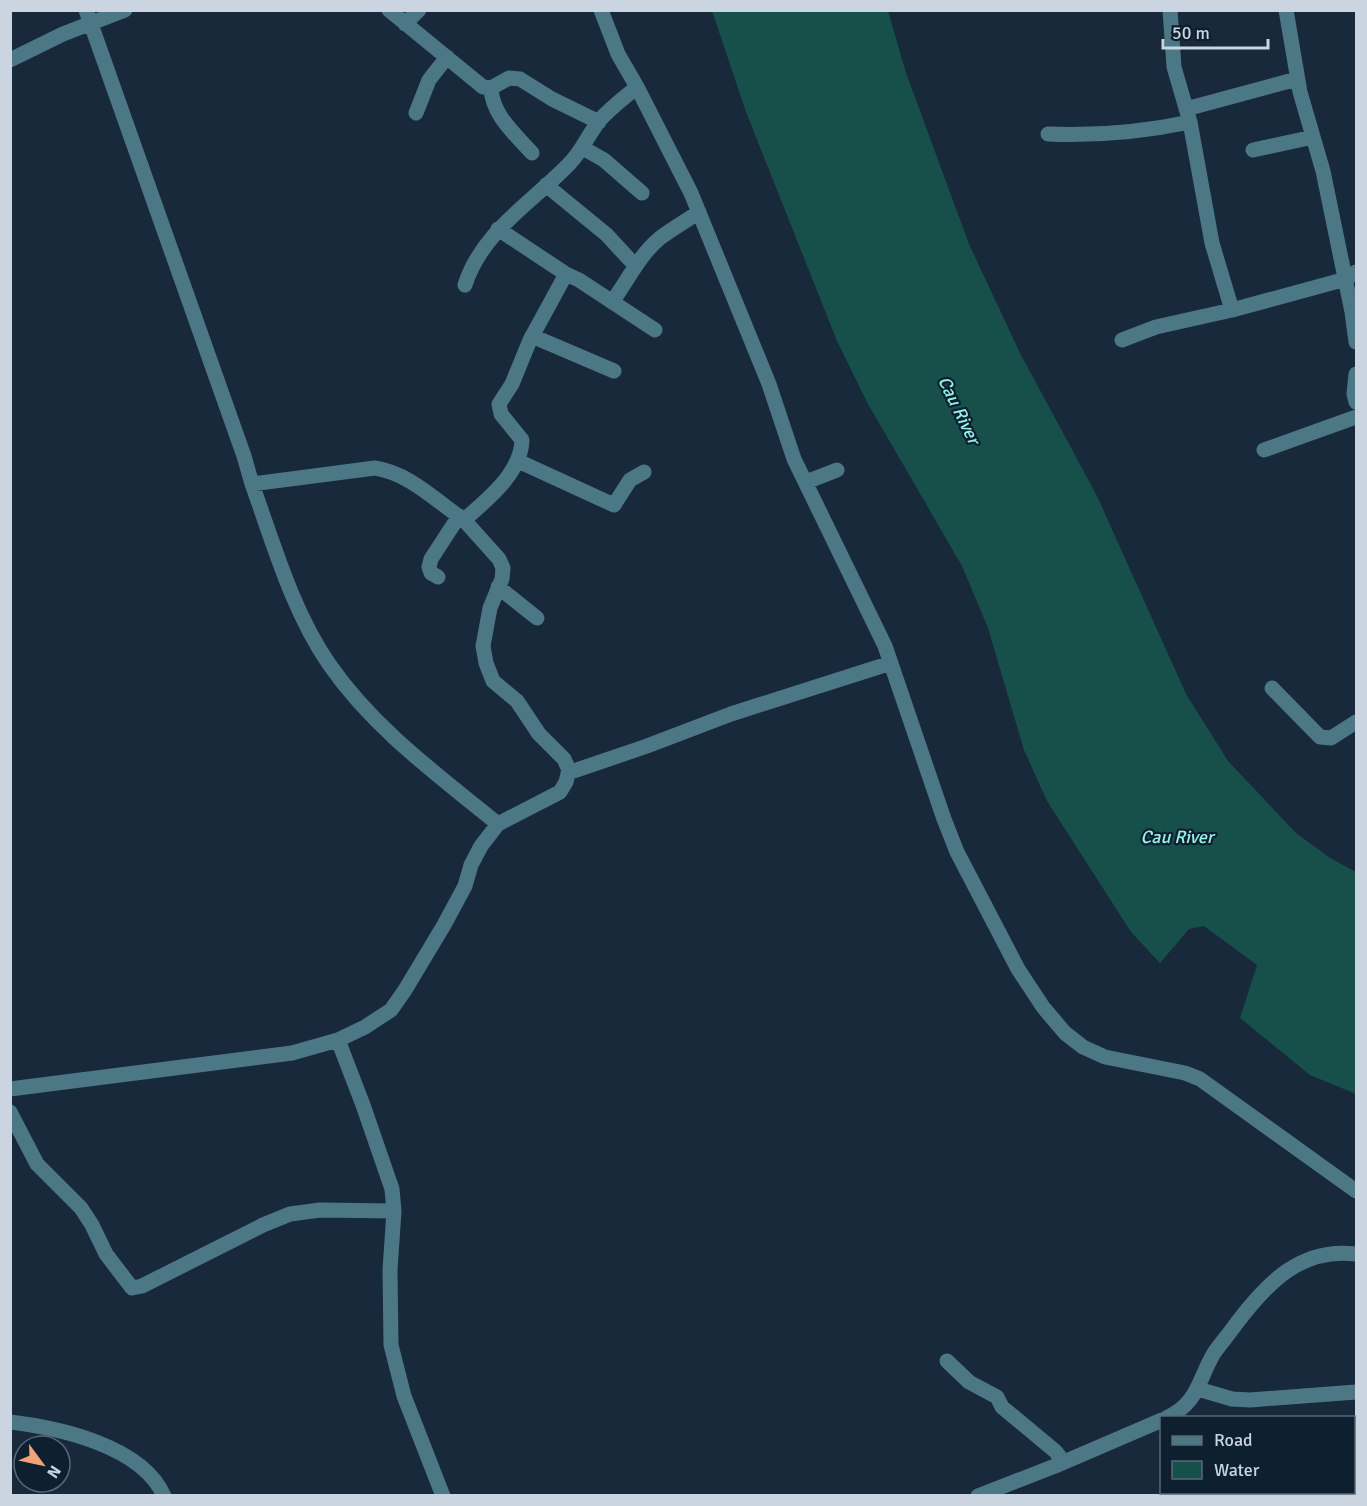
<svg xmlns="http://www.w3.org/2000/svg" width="1367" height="1506" font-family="Signika,sans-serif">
<rect width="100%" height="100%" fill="#17293b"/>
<path fill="#17504b" d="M712,11H888L906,73L969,244L1020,353L1097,496L1186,694L1228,761L1296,833L1330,858L1356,872V1094L1310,1075L1240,1018L1257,965L1204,926L1189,929L1160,963L1131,932L1047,801L1024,750L988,628L962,566L868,404L837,341L746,112Z"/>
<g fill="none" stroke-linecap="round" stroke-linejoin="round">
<path stroke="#4c7886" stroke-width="15" d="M86,10L244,456L252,484L375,468C409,473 436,501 464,520C488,499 521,473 522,440L501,414L499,404L512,384L530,340L566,274L498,229
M389,10L483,87L491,88L509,78L520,79L552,99L599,122
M601,10L618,54L637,87L691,193L769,384L794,459L885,646L944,819L957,852L1018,969L1043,1007L1065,1033L1083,1047L1105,1057L1185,1073L1200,1079L1356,1191
M1170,10L1174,67L1190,122L1212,243L1232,310
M1286,10L1300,92L1323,171L1352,312L1356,342
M405,24L419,10
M10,60L63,34L125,10
M491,88C492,115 515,134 532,153
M1186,109L1297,79
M416,113L429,80L447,57
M1048,134C1096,136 1143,132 1190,122
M583,148L604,160L642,193
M1253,150L1313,137
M546,185L607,235L630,260
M566,274L579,280L655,330
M465,285C482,231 533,202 570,163C582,151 588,135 599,121C610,108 624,98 637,87
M612,302C627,282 639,255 660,238C672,229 686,221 699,212
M532,336L614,371
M1122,340L1156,327L1232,310L1346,279L1356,272
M1356,374L1354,394L1356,402
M1264,450L1356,417
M518,461L614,505L630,480L644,472
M806,482L837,470
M252,484C274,545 292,610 329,664C374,729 438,775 498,824
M438,577L431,573L429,567L431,559L459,516
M498,587L537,618
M1272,688L1320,737L1331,738L1356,722
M568,773L647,746L731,714L891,663
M338,1040L363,1105L392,1189L394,1211L390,1270L391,1345L404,1396L443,1496
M10,1089L292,1053L338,1040L365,1027L391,1010L405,990L444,925L465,886L471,865L481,846L498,824L560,792L566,782L569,770L564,759L539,734L517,701L493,681L486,663L483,646L490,608L502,579L503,568L499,559L464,520
M10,1112L37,1164L81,1208L92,1225L106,1254L132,1288L142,1286L263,1225L290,1214L320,1210L394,1211
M947,1361L969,1382L997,1397L1002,1407L1055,1451L1064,1462
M1198,1389L1232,1399L1250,1400L1356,1392
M1166,1418C1198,1404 1198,1380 1214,1353C1221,1343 1229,1334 1236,1324C1267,1283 1301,1247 1356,1254
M10,1422C60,1428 142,1446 164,1496
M978,1496L1055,1466L1162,1420
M1189,1496V1492"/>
</g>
<g text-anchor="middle" stroke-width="4.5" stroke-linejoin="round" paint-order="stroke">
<g font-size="18" font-style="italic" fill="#96f1e7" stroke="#0e1f30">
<text transform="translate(959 410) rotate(64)" y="6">Cau River</text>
<text x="1177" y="843">Cau River</text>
</g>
</g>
<rect width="1367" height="1506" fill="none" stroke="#cad5e1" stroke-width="24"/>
<rect x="1160" y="1416" width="195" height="78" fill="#0e1f30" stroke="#596877" stroke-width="1.5"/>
<rect x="1172" y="1436" width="30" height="9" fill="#4c7886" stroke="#596877" stroke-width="1.5"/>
<text x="1214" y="1446" font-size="18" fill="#cad5e1">Road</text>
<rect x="1172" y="1461" width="30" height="18" fill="#17504b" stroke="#596877" stroke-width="1.5"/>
<text x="1214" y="1476" font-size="18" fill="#cad5e1">Water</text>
<g transform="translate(42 1464) rotate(123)"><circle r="28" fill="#0e1f30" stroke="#596877" stroke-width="1.5"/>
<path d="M0-4.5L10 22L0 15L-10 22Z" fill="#efa377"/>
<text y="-9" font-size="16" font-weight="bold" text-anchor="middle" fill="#cad5e1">N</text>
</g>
<path d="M1163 39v9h105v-9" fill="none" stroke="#cad5e1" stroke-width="3"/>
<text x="1172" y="39" font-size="18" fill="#cad5e1" stroke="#0e1f30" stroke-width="4.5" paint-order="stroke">50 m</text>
</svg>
